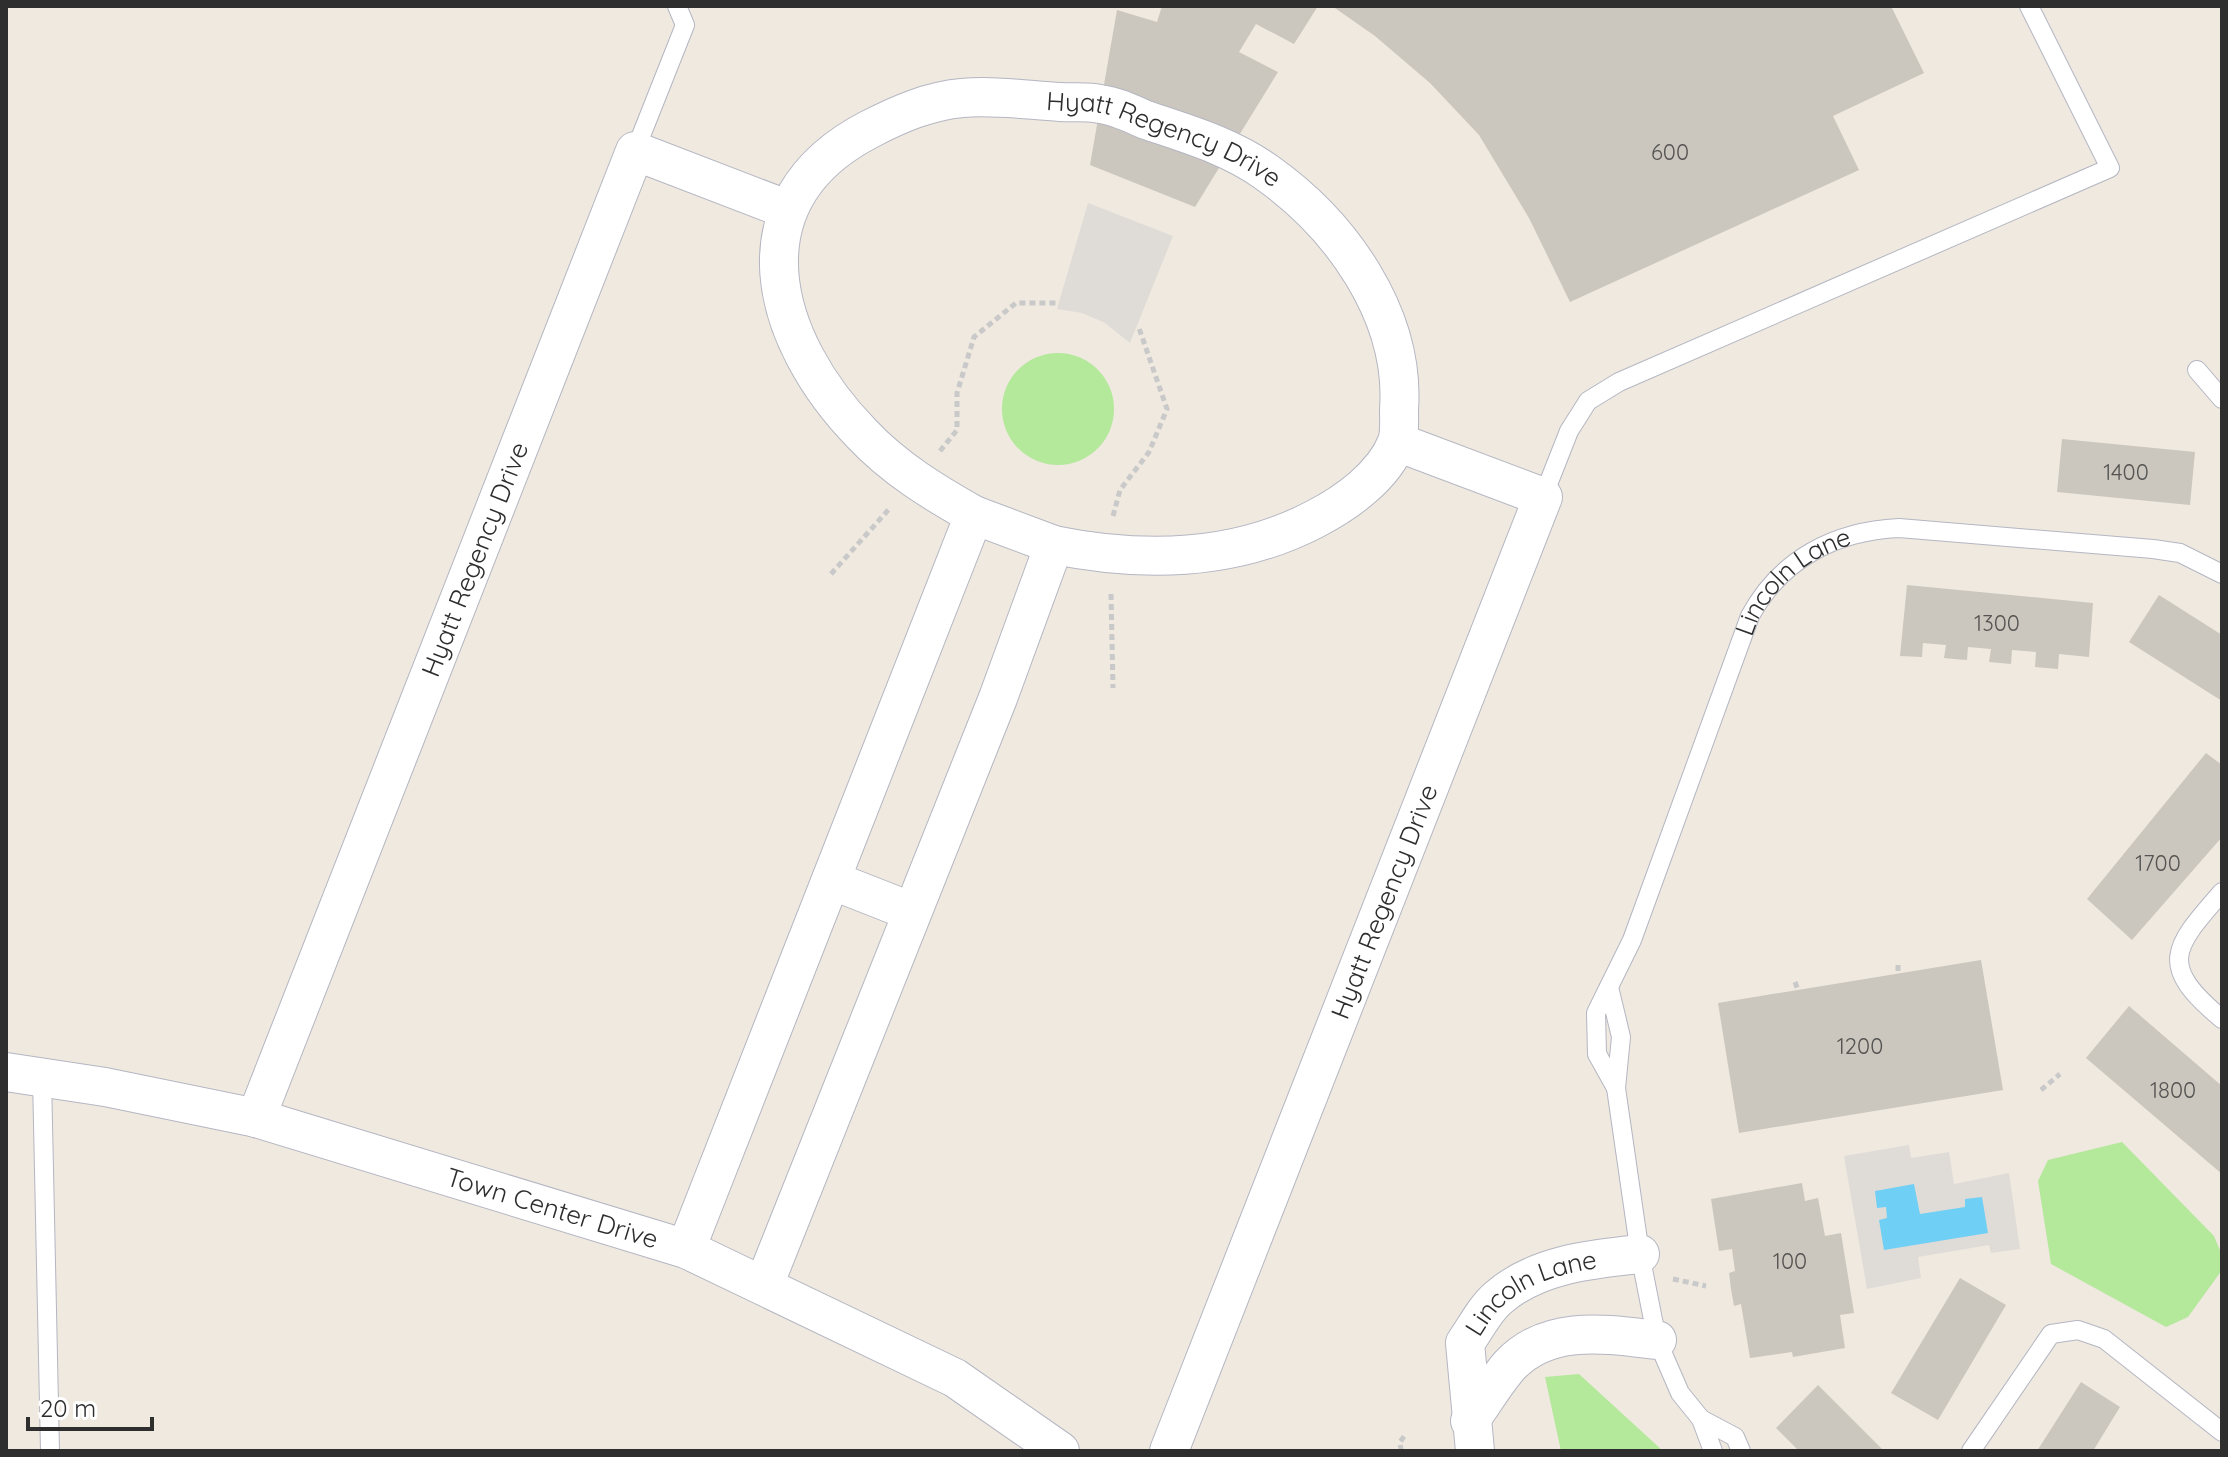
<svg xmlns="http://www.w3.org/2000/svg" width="2228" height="1457" font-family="Quicksand,sans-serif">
<rect width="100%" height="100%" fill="#efe9e0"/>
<path fill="#b4e89b" d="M1002 409a56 56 0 1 1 112 0a56 56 0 1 1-112 0Z
M2122,1142L2214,1236L2222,1255V1270L2188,1317L2166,1327L2051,1264L2038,1181L2048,1160Z
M1579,1374L1663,1451H1561L1545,1377Z"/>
<path fill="#dfdcd8" d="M1088,203L1173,236L1130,343L1105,323L1082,313L1057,309Z
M1909,1145L1911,1158L1949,1152L1954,1184L2009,1173L2020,1249L1991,1253L1989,1245L1918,1257L1921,1278L1867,1289L1844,1156Z"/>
<path fill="#70cff5" d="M1914,1184L1920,1214L1965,1207V1199L1982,1197L1988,1233L1884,1250L1879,1220L1887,1218L1886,1207L1877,1208L1875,1191Z"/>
<path fill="#cbc7be" d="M1162,6H1318L1294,44L1256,24L1239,52L1278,72L1195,207L1090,165L1117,10L1157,22Z
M1332,6H1891L1924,73L1833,116L1859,170L1570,302L1529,218L1479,135L1430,83L1375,36Z
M2062,439L2195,452L2190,505L2057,492Z
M1907,585L2093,603L2089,657L2059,654L2058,669L2035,667L2036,652L2012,650L2011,664L1989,662L1991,649L1968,647L1967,660L1954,659L1944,658L1946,645L1923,643L1922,657L1900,656Z
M2159,595L2222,635V701L2129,642Z
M2206,753L2222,765V837L2132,940L2087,899Z
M1981,960L2003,1090L1739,1133L1718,1003Z
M2129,1006L2222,1086V1174L2086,1058Z
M1802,1183L1805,1201L1818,1198L1825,1236L1841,1233L1854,1313L1840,1315L1845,1348L1793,1357L1792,1352L1750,1358L1741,1304L1734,1306L1731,1289L1729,1273L1735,1271L1732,1249L1719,1251L1711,1199Z
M1960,1278L2006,1305L1938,1420L1891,1393Z
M2081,1382L2120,1407L2093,1451H2037Z
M1818,1385L1884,1451H1799L1776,1428Z"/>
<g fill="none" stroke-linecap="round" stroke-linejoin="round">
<defs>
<g id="lane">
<path d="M635,151L685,25L677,6"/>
<path d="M2197,370L2222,399"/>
<path d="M1543,497L1569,431L1588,401L1619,382L2110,168L2029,6"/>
<path d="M2222,892C2173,948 2157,965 2222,1019"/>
<path d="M1609,987L1621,1037L1616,1088L1640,1254L1657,1340L1680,1393L1701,1419L1713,1451"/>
<path d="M42,1077L50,1451"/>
<path id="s1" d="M1616,1088L1597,1054L1596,1013L1632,940L1750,616C1781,559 1835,531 1899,528L2153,549L2180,553L2222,574"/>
<path d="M1701,1419L1735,1437L1741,1451"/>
<path d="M1971,1451L2051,1334L2078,1330L2104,1339L2222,1432"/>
</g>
<g id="street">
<path d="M974,515L1054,545"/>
<path d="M831,880L910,911"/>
<path id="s2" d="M6,1072L105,1087L256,1118L686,1249L955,1378L1060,1451"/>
<path id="s3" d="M256,1118L635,151L786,209"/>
<path id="s4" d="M686,1249L974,515C933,492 894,468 862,434C771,341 730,201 870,129C899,114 929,101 962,98C994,95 1027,100 1060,102C1073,103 1087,101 1100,104C1116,106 1132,114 1146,120C1187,134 1230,146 1266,172C1341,225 1406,315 1399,410C1399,420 1400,433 1397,442C1384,476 1346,503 1315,519C1233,562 1143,563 1054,545L998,698L764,1285"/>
<path d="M1470,1421C1483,1403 1495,1382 1510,1365C1549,1324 1606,1334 1657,1340"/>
<path id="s5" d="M1169,1451L1543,497L1397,442"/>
<path id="s6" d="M1475,1451L1465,1343C1475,1329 1485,1309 1498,1298C1537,1264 1592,1259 1640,1254"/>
</g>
</defs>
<use href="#lane" stroke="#b4b6c2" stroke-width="20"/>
<use href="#street" stroke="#b4b6c2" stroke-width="40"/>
<path stroke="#c9c9c9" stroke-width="5" stroke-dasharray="6 4" stroke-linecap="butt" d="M940,451L957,430V393L974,337L1016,303H1059
M1113,516L1120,490L1149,452L1167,409L1139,328
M831,574L890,508
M1111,594L1113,688
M1898,965V974
M1795,982L1798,990
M2041,1090L2060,1074
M1673,1279L1706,1286
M1401,1451L1400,1442L1405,1435"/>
<use href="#lane" stroke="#fff" stroke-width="18"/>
<use href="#street" stroke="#fff" stroke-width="38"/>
</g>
<g text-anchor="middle" stroke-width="6" stroke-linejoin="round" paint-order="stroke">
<g font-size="22" fill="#555452">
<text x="1670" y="160">600</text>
<text x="2126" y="480">1400</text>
<text x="1997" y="631">1300</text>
<text x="2158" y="871">1700</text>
<text x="1860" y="1054">1200</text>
<text x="2173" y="1098">1800</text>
<text x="1790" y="1269">100</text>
</g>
<g font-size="26" fill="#2e2e2e" stroke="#fff">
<text dy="9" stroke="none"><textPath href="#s4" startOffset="1600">Hyatt Regency Drive</textPath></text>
<text dy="9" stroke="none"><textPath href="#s3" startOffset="600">Hyatt Regency Drive</textPath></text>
<text dy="9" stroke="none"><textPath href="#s1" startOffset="562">Lincoln Lane</textPath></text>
<text dy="9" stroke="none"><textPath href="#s5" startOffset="590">Hyatt Regency Drive</textPath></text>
<text dy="9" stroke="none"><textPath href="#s2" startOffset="564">Town Center Drive</textPath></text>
<text dy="9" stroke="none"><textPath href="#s6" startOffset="196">Lincoln Lane</textPath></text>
</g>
</g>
<rect width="2228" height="1457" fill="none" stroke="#2e2e2e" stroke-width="16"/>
<path d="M28 1417v12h124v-12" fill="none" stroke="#2e2e2e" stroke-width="4"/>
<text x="40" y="1417" font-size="24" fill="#2e2e2e" stroke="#ffffff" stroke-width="6" paint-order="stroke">20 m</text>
</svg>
